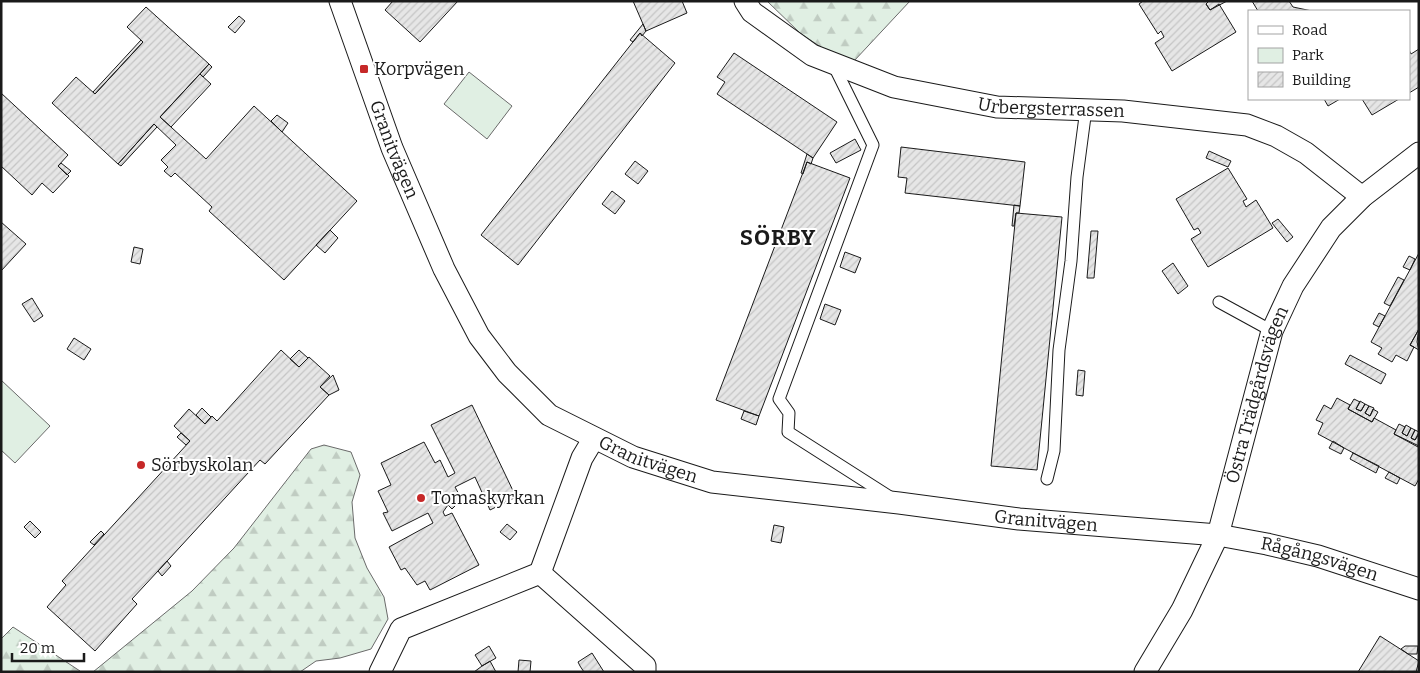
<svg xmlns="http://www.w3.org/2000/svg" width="1420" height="673" font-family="Bitter,serif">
<defs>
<pattern id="forest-firs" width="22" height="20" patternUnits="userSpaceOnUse" patternTransform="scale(1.25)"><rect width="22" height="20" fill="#e0efe3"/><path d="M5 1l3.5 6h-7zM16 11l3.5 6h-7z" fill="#c0ccc2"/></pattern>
<pattern id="building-hatch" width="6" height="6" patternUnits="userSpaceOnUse" patternTransform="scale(1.25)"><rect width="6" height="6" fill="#e6e6e6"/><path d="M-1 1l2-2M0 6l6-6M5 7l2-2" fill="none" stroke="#c5c5c5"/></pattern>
</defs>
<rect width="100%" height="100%" fill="#fff"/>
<path fill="url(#forest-firs)" stroke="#6a6a6a" d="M767,1H910L854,61L828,52L800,33Z
M324,445L351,452L360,475L352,502L355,538L367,568L384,597L388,619L371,649L340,658L316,661L300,672H93L192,591L234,548L311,449Z
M13,627L80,671L81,672H1V639Z"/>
<path fill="#e0efe3" stroke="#6a6a6a" d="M469,72L512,106L487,139L444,104Z
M1,380L50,426L15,463L1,450Z"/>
<path fill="url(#building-hatch)" stroke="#1a1a1a" d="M393,1H458L420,42L385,10Z
M633,1H682L687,13L646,31Z
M1143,1H1209L1206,4L1210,10L1219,4L1236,32L1172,71L1155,43L1164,37L1161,31L1158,34L1139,4Z
M1209,1H1227L1210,10L1206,4Z
M1252,1H1289L1293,7L1312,11H1258Z
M146,7L209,64L160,117L206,159L254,106L357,201L284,280L209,211L212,207L175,173L171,177L164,171L168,167L161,160L176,145L154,124L118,164L52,103L76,77L95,94L143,42L127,27Z
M239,16L245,21L235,33L228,27Z
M643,24L646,31L642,36L640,33L633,42L630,40Z
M640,33L675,63L518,265L481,235Z
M141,40L143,42L95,94L93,92Z
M1419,49V87L1409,93V50L1411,54Z
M734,53L837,122L813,158L717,94L725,82L717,77Z
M209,64L212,67L203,77L200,74Z
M200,74L211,84L171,127L160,117Z
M1,93L68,155L58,166L69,176L53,193L42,183L32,195L1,166Z
M1324,99H1340L1328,106Z
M1362,99H1399L1372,115Z
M277,115L288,123L282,132L271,121Z
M154,124L157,127L121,166L118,164Z
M855,139L861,150L836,163L830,153Z
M901,147L1025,162L1020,206L905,193L907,178L898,177Z
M1209,151L1231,161L1228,167L1206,158Z
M807,154L813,158L811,164L807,162L803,174L801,173Z
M635,161L648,171L638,184L625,174Z
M807,162L850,178L759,416L716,400Z
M61,163L71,171L67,175L58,166Z
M1228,168L1247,199L1243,201L1246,207L1256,200L1273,228L1208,267L1191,239L1201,233L1198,228L1194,230L1176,199Z
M612,191L625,201L615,214L602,204Z
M1014,205L1020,206L1019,213H1016L1014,226H1012Z
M1016,213L1062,217L1037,470L991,466Z
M1278,219L1293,237L1287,242L1272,223Z
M1,222L26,244L1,271Z
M330,230L338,238L325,253L316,245Z
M1091,231H1098L1094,278H1087Z
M134,247L143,249L140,264L131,262Z
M845,252L861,258L855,273L840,267Z
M1419,253V329L1410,345L1414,347L1407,361L1396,355L1392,362L1378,354L1382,348L1371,342Z
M1409,256L1415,259L1410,270L1403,267Z
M1173,263L1188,286L1178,294L1162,271Z
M1398,277L1404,280L1390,306L1384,303Z
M32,298L43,316L34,322L22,304Z
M825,304L841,310L835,325L820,319Z
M1379,313L1385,316L1379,327L1373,324Z
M1419,329L1417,342L1419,350L1410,345Z
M74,338L91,349L84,360L67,349Z
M281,350L299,367L309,357L330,376L320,387L329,395L265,464L260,460L158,571L132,599L137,604L95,651L47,607L66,585L62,581L190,441L174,426L189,409L205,424L212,416L217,421Z
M299,350L308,358L299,367L290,359Z
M1350,355L1386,374L1381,384L1345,364Z
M1078,370L1085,371L1083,396L1076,395Z
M333,375L339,390L329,395L320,387Z
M1337,398L1350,405L1348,409L1372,422L1374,418L1396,430L1394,434L1419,446V479L1415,486L1318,434L1323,423L1316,420L1324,405L1331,409Z
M1354,399L1360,402L1356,409L1361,411L1365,404L1369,406L1365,413L1370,416L1373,409L1378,412L1372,422L1348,409Z
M1360,401L1365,404L1361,411L1356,409Z
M472,405L516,497L490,510L475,477L455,487L461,498L460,501L452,509L448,505L443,512L445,516L452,513L479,565L430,590L425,581L417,585L405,568L401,570L389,547L433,523L428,513L392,531L383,513L388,512L378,491L391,485L381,463L424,442L435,463L440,460L448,477L455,473L431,425Z
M1369,406L1374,408L1370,416L1365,413Z
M202,408L211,417L205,424L196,415Z
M744,411L759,416L756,425L741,419Z
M1399,424L1405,427L1402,433L1407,436L1411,428L1415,430L1411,438L1415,440L1419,434L1418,447L1394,434Z
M1406,425L1411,428L1407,436L1402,433Z
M1415,430L1419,432L1415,440L1411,438Z
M181,433L190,441L186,445L177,437Z
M1333,441L1344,448L1341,454L1329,448Z
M1353,453L1379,466L1376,473L1350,459Z
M1389,472L1400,478L1397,484L1385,478Z
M30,521L41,532L35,538L24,527Z
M507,524L517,532L510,540L500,532Z
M774,525L784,527L781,543L771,541Z
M101,531L104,534L94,545L90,542Z
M167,561L171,566L162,576L158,571Z
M1380,636L1419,661L1416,672H1358Z
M489,646L496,658L482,666L475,655Z
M1405,646H1418L1417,654H1408L1401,649Z
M592,653L604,672H584L580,666L578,662Z
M519,660L531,661L530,672H518Z
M490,661L496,672H474L482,666Z"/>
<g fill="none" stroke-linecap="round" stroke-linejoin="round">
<defs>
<path id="service" d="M833,64L873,145L779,399L789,413L788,432L893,499
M1219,302L1272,331
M1047,479L1054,451L1059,350L1071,261L1077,177L1086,109"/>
<g id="minor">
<path id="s1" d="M340,1L392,148L444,269L479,336L507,373L549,415L633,457L712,482L899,503L1019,519L1218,535L1267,544L1318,556L1419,589"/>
<path id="s2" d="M745,1L752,12L812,55L894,87L997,107L1123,111L1247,125L1276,136L1306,153L1362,197"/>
<path d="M540,573L645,666V672"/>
<path d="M380,672L401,629L540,573L582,458L594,438"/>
<path id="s3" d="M1145,672L1182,610L1218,535L1272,331L1293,286L1331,228L1362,197L1419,153"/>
</g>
</defs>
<use href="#service" stroke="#1a1a1a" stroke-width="13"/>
<use href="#minor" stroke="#1a1a1a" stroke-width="23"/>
<use href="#service" stroke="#fff" stroke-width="11"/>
<use href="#minor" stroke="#fff" stroke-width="21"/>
</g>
<g fill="#c62828" stroke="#fff" stroke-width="2">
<rect x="359" y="64" width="10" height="10" rx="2.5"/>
<circle cx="141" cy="465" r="5"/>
<circle cx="421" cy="498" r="5"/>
</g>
<g text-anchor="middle" stroke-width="4" stroke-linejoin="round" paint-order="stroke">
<g font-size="18" fill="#1a1a1a" stroke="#fff" text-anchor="start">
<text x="374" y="75">Korpvägen</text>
<text x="151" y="471">Sörbyskolan</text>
<text x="431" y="504">Tomaskyrkan</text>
</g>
<g font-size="18" fill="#1a1a1a" stroke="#fff">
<text dy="6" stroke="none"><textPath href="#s2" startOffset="334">Urbergsterrassen</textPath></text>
<text dy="6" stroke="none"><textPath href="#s1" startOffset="158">Granitvägen</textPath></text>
<text dy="6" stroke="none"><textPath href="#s3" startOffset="301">Östra Trädgårdsvägen</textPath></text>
<text dy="6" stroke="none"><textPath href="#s1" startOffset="578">Granitvägen</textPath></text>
<text dy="6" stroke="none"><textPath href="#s1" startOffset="982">Granitvägen</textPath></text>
<text dy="6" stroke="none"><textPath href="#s1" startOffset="1259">Rågångsvägen</textPath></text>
</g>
<g font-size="22" font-weight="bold" letter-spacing="1" fill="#1a1a1a" stroke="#fff">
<text x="778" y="245">SÖRBY</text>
</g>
</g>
<rect width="1420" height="673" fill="none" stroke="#1a1a1a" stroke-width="5"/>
<rect x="1248" y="10" width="162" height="90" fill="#ffffff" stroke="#a3a3a3"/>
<rect x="1258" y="26" width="25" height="8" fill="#ffffff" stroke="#a3a3a3"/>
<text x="1292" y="35" font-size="15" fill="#1a1a1a">Road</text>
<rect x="1258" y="48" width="25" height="15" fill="#e0efe3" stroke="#a3a3a3"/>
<text x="1292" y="60" font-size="15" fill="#1a1a1a">Park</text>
<rect x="1258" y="72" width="25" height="15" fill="url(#building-hatch)" stroke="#a3a3a3"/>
<text x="1292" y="85" font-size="15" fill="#1a1a1a">Building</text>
<path d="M12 653v8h72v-8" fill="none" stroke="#1a1a1a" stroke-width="2.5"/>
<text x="20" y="653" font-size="15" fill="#1a1a1a" stroke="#ffffff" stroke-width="4" paint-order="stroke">20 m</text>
</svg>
